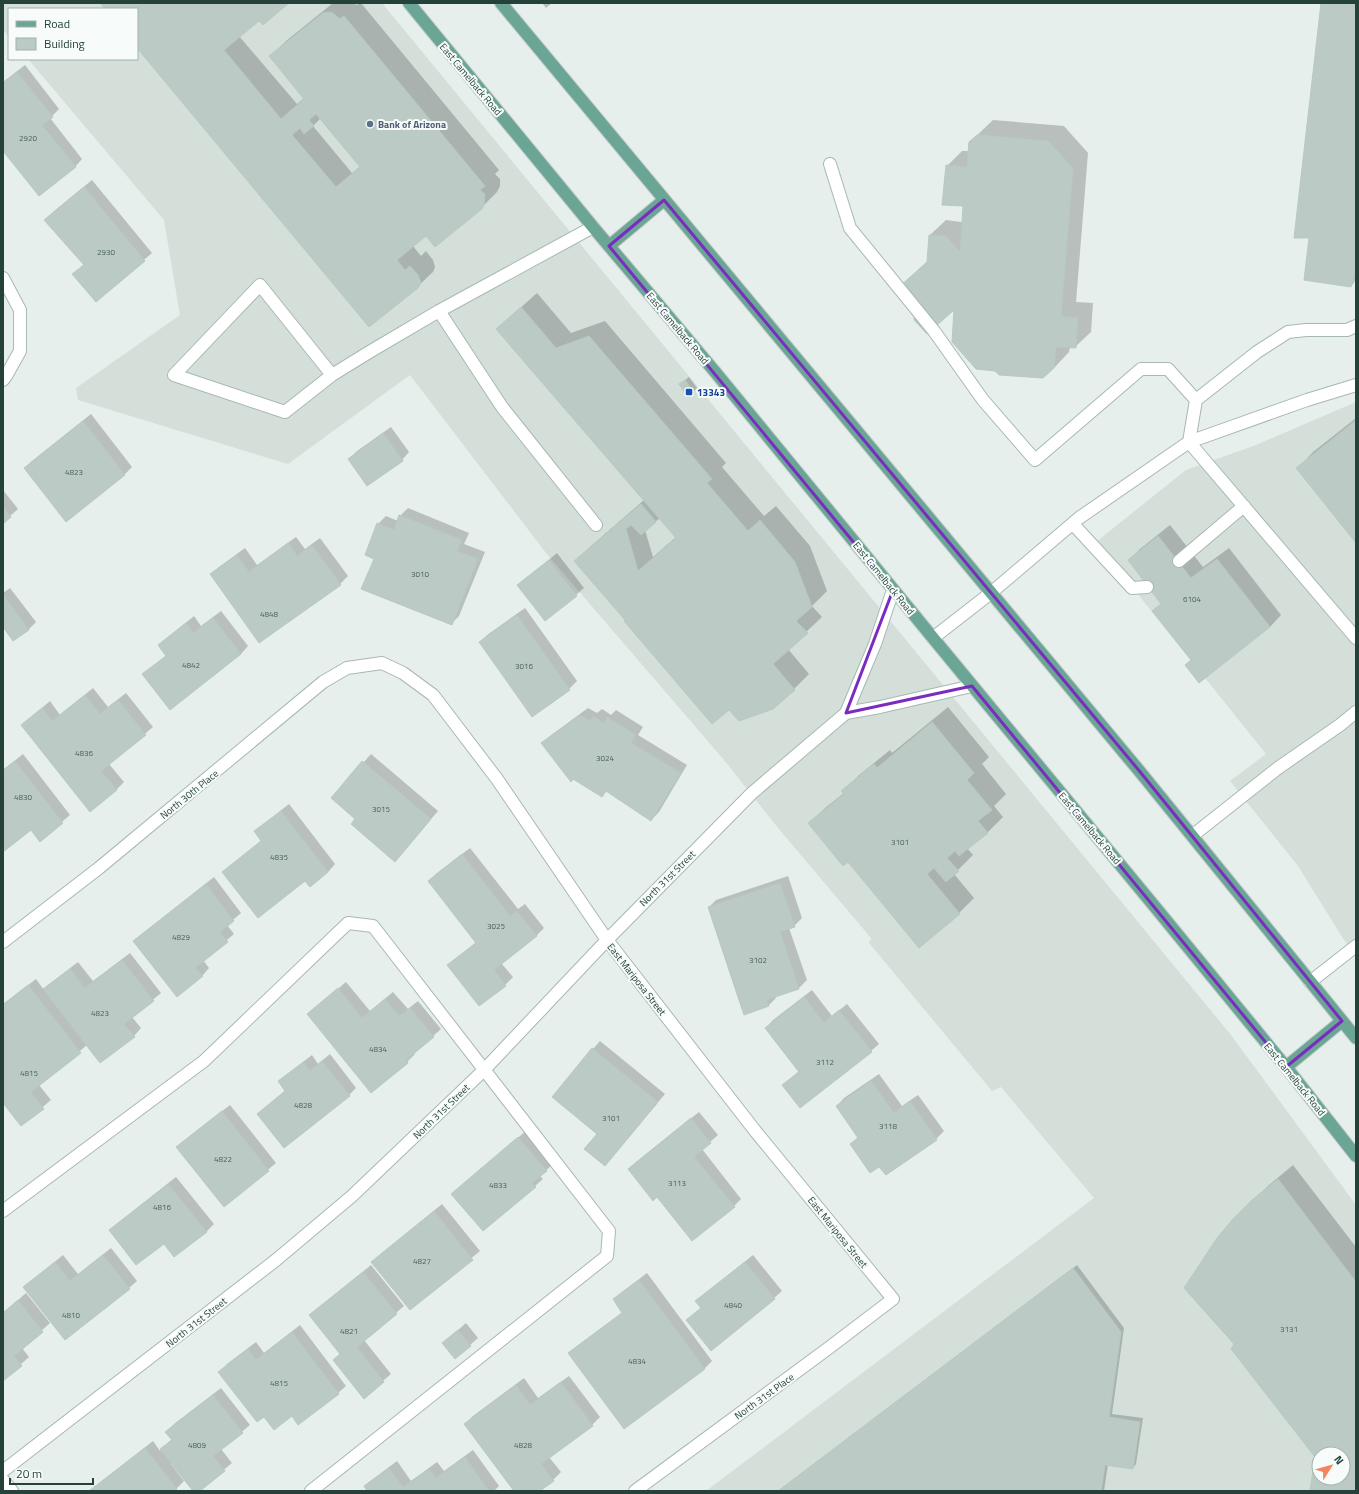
<svg xmlns="http://www.w3.org/2000/svg" width="1359" height="1494" font-family="'Titillium Web',sans-serif">
<rect width="100%" height="100%" fill="#e6efeb"/>
<path fill="#d4dfda" fill-rule="evenodd" d="M3,3H382L1231,1035L1356,1205V1491H706L1094,1198L1001,1087L992,1091L869,943L871,938L778,828L724,760L546,553L410,375L288,464L78,400L76,388L180,315L164,220L28,59H137V9H9V37L3,30ZM1319,1454H1343V1478H1319Z
M1356,402V955L1344,940L1298,866L1230,781L1266,754L1096,542L1186,470L1256,445Z"/>
<path fill="#0003" fill-rule="evenodd" d="M101,3H287L259,19L239,36L297,104L304,98L271,56L286,41L333,3H354L356,5L361,3L499,170L495,174L500,179V186L497,192L481,208L427,234L413,246L421,256L426,251L433,260L435,267L433,272L417,287L137,46V9H106ZM321,118L361,166L352,173L313,126Z
M542,3H552L546,8Z
M1322,3H1356V277L1354,283L1351,286L1310,238Z
M25,65L59,109L50,118L82,159L75,167L3,149V82Z
M993,120L1064,126L1088,153L1076,302L1093,303L1091,332L1075,347H1070L1069,352L1054,368L996,370L955,307L916,306L900,287L928,261L930,235L946,220L961,222L963,223L965,205L947,166L962,151H969L970,142Z
M92,180L152,253L96,301L74,274L84,264L53,212Z
M537,293L571,333L605,321L726,463L722,467L764,516L776,506L810,546L827,591L812,606L822,617L788,649L809,674L794,689L729,708L626,620L576,561L591,546L644,500L497,329ZM660,518L676,537L653,557L645,530Z
M689,377L697,388L689,396L684,381Z
M91,414L132,467L125,474L66,520L25,468L32,461Z
M1356,418V541L1298,468L1313,452Z
M391,427L409,452L402,460L349,459L357,451Z
M3,490L18,509L3,522Z
M408,508L469,533L464,544L485,552L459,616L451,624L375,558L378,524L386,516L398,521L400,516Z
M1170,525L1203,567L1229,548L1281,615L1270,627L1192,659L1154,611L1162,603L1129,560L1140,549Z
M296,537L305,549L320,538L348,576L340,584L211,574L219,567L245,548L257,565Z
M557,553L584,588L576,595L518,585Z
M10,588L36,622L28,630L3,625V593Z
M525,608L577,681L569,689L533,715L480,642L487,635Z
M221,611L248,646L241,654L171,708L144,674L167,655L159,645L167,638L194,616L201,626Z
M93,688L108,707L126,693L153,727L109,764L124,782L116,790L22,725L50,701L60,715Z
M948,707L989,757L982,764L1006,794L994,806L1003,817L988,832L967,848L973,855L954,874L974,898L959,913L848,861L810,823L825,808L844,793L843,792L858,776L890,750L892,753Z
M588,708L597,713L602,709L611,715L616,710L643,727L638,735L687,765L659,812L651,820L607,791L602,796L543,743L550,736Z
M23,754L70,815L40,840L31,829L3,851V770Z
M371,754L438,811L402,853L357,819L332,798Z
M289,804L335,864L328,872L306,880L223,872L262,840L255,831Z
M470,848L518,909L525,904L544,928L536,936L501,963L513,977L505,985L449,965L476,942L429,881L437,873Z
M788,876L802,918L794,926L789,928L807,980L799,988L775,996L776,998L768,1006L709,907L716,900Z
M214,877L241,913L227,925L234,934L203,960L209,968L202,976L135,941L142,934Z
M130,953L161,993L132,1017L141,1028L134,1036L87,1045L39,1085L51,1100L21,1125L3,1101V1004L36,979L44,990L52,982L78,962L93,981Z
M346,982L370,1011L393,992L408,1009L418,1001L441,1029L414,1053L415,1054L407,1062L308,1014Z
M812,990L832,1016L847,1004L879,1044L871,1051L783,1085L799,1071L766,1028L773,1020Z
M600,1041L665,1094L605,1165L598,1134L593,1049Z
M330,1054L356,1088L349,1095L258,1114L286,1090L280,1081L287,1074L312,1055L318,1064Z
M879,1074L902,1106L918,1095L944,1131L936,1139L880,1165L851,1144L858,1137L837,1106L844,1098Z
M230,1105L276,1163L224,1206L185,1140Z
M699,1112L718,1135L702,1149L741,1199L734,1206L657,1196L629,1169L636,1162Z
M527,1130L554,1163L540,1176L543,1179L535,1186L453,1194Z
M1293,1165L1356,1247V1491H1311L1316,1456L1235,1344L1233,1220L1269,1185ZM1319,1454H1343V1478H1319Z
M176,1177L214,1224L206,1232L164,1242L110,1230L118,1223Z
M442,1204L480,1251L410,1309L372,1262Z
M111,1248L137,1281L129,1288L24,1287L63,1255L78,1274Z
M753,1255L782,1291L774,1298L701,1308L696,1301Z
M371,1265L404,1306L364,1340L391,1374L364,1397L334,1360L341,1353L310,1315Z
M1077,1265L1124,1328L1112,1414L1143,1418L1136,1464L1133,1468L1108,1464L1104,1491H778Z
M647,1273L712,1361L704,1369L569,1353L577,1346L623,1312L614,1299L622,1292Z
M26,1293L50,1323L22,1348L29,1357L3,1380V1313Z
M466,1323L478,1338L470,1345L443,1343Z
M300,1325L346,1386L338,1393L292,1415H264L220,1372L227,1364L256,1342L264,1353Z
M569,1376L600,1417L592,1425L549,1457L561,1472L553,1480L538,1491H515L465,1424L473,1416L524,1378L538,1398Z
M221,1388L250,1425L221,1449L232,1463L198,1491H195L173,1463L171,1464L184,1481L174,1491H89L153,1441L160,1451L172,1439L167,1432L174,1424Z
M473,1450L499,1486L494,1491H369L365,1486L373,1479L397,1461L411,1481L437,1462L444,1471Z"/>
<path fill="#bbcac4" stroke="#b8c9c2" fill-rule="evenodd" d="M100,3H289L263,25L259,21L224,50L281,119L304,99L269,56L323,13L328,12L333,13L340,19L344,16L485,186L480,190L485,194L484,205L482,209L435,247L426,236L397,260L405,270L410,266L418,275L421,283L418,288L369,327L137,48V9H105ZM316,114L360,167L336,187L292,135L300,128L304,134L314,126L309,120Z
M1321,3H1356V271L1351,287L1304,280L1309,238H1294Z
M17,72L53,117L42,125L76,167L39,196L3,151V83Z
M977,135L1048,141L1073,168L1061,316L1078,318L1076,348L1056,347L1054,368L1043,378L999,375L995,371L976,369L952,342L954,310L927,334L914,320L915,306L899,287L927,262L929,235L946,236L960,252L963,206L942,205L946,165L967,167L969,142Z
M84,187L145,261L96,302L72,274L84,265L44,220Z
M521,307L556,348L589,336L712,479L707,483L748,531L760,520L795,562L812,607L796,621L808,633L773,664L795,690L773,709L739,721L729,710L712,724L624,621L625,620L574,561L641,504L656,522L641,535L631,525L626,529L638,571L676,538L496,329Z
M685,380L694,393L688,397L679,384Z
M1356,420V543L1296,468Z
M83,421L125,475L66,522L24,468Z
M383,433L403,461L367,486L348,459Z
M3,507L11,517L3,524Z
M399,515L462,540L457,551L478,559L452,625L361,589L374,559L365,555L377,523L394,530Z
M1158,536L1191,578L1217,559L1270,627L1199,683L1185,665L1191,660L1152,611L1161,604L1128,560Z
M288,543L297,556L312,545L341,585L259,643L210,574L237,555L249,572Z
M549,560L577,596L545,621L517,585Z
M3,595L29,630L13,641L3,627Z
M517,615L570,690L532,717L479,642Z
M213,618L241,654L170,710L142,674L166,656L158,645L186,623L193,633Z
M85,695L100,714L118,700L146,735L101,771L117,790L90,812L21,725L42,708L52,721Z
M580,715L590,721L593,716L604,723L607,717L636,735L631,743L681,773L651,821L606,791L602,797L573,779L571,782L541,743Z
M932,722L974,773L967,780L992,810L978,821L988,833L959,856L955,851L947,858L959,871L946,882L934,868L927,874L960,914L919,948L848,862L843,866L808,823L844,794L841,791L874,764L877,768Z
M15,761L63,823L40,842L31,830L3,852V770Z
M362,761L431,819L395,862L351,824L355,819L331,798Z
M281,811L328,872L310,887L305,881L258,918L222,872L261,841L254,831Z
M462,854L510,916L517,911L537,936L494,970L506,986L479,1006L447,965L476,943L428,881Z
M780,883L795,927L780,932L799,989L766,1000L769,1006L744,1015L708,907Z
M206,884L234,921L220,932L228,942L195,968L203,976L177,997L133,941Z
M122,960L154,1001L124,1024L135,1037L100,1063L43,989L70,969L85,988Z
M28,985L81,1053L31,1092L44,1109L21,1126L3,1103V1005Z
M338,988L362,1018L385,999L399,1016L410,1008L434,1037L406,1060L408,1063L371,1093L307,1014Z
M804,997L824,1023L839,1010L872,1052L800,1108L782,1085L799,1072L765,1028Z
M592,1048L658,1102L605,1166L584,1149L597,1134L552,1097Z
M322,1061L350,1096L284,1148L257,1114L285,1091L278,1081L304,1062L310,1071Z
M871,1081L894,1113L910,1101L937,1140L886,1175L879,1167L870,1173L850,1144L858,1138L836,1106Z
M222,1111L269,1171L224,1207L176,1147Z
M691,1118L711,1143L694,1157L735,1207L692,1241L657,1197L653,1201L628,1169Z
M518,1137L547,1171L532,1183L536,1187L483,1231L451,1194Z
M1278,1179L1356,1282V1491H1310L1315,1457L1231,1349L1234,1344L1184,1288L1217,1238L1233,1219L1252,1200ZM1319,1454H1343V1478H1319Z
M168,1184L207,1232L174,1257L164,1244L136,1265L109,1230Z
M434,1211L473,1260L410,1310L371,1262Z
M103,1255L130,1289L65,1340L23,1287L55,1262L70,1281Z
M745,1262L775,1299L711,1351L686,1320L701,1308L695,1301Z
M1073,1268L1121,1332L1109,1417L1140,1422L1133,1469L1105,1465L1101,1491H778Z
M363,1272L397,1314L357,1347L384,1382L364,1399L333,1360L340,1354L309,1315Z
M639,1280L705,1369L624,1429L568,1353L622,1313L613,1299Z
M18,1300L43,1332L14,1356L22,1366L3,1381V1313Z
M458,1330L471,1346L455,1359L442,1343Z
M292,1332L339,1394L298,1425L292,1416L274,1430L264,1417L257,1422L218,1372L248,1349L256,1360Z
M561,1382L593,1426L541,1464L554,1481L540,1491H514L464,1424L516,1385L530,1405Z
M213,1395L243,1433L213,1456L225,1471L200,1491H193L160,1449L172,1440L165,1432Z
M145,1448L177,1489L175,1491H89Z
M465,1457L489,1491H367L364,1486L389,1468L403,1487L429,1469L436,1478Z"/>
<g fill="none" stroke-linecap="round" stroke-linejoin="round">
<defs>
<path id="service" d="M830,164L850,228L934,331L983,400L1035,460L1141,369H1168L1196,400L1189,442L1356,638
M439,311L502,407L596,525
M332,375L260,285L174,375L285,412L332,375L371,351L439,311L593,227
M1196,400L1257,352L1288,332L1306,330H1347L1356,326
M1073,524L1132,588L1147,587
M1179,561L1244,506
M992,592L1079,518L1189,442L1307,400L1356,385
M1192,836L1278,768L1340,725L1356,712
M1310,982L1356,946
M3,1211L204,1061L348,923L373,926L609,1231L607,1256L311,1491"/>
<path id="minor" d="M3,278L20,310V351L6,376L3,380
M933,638L992,592
M846,713L880,707L972,686
M3,942L99,868L323,682L347,668L382,663L403,673L433,695L497,779L607,940L756,1132L893,1299L830,1347L635,1491
M3,1471L276,1260L352,1196L484,1070L607,940L752,793L846,713L875,644L893,590
M3,1480L12,1491"/>
<path id="primary" d="M409,3L593,227L716,373L933,638L1160,913L1286,1067L1356,1156
M501,3L1141,773L1356,1038
M609,246L664,200
M1286,1067L1342,1021"/>
</defs>
<use href="#service" stroke="#a8b8b2" stroke-width="14"/>
<use href="#minor" stroke="#a8b8b2" stroke-width="14"/>
<use href="#primary" stroke="#c2cac8" stroke-width="14"/>
<use href="#service" stroke="#fff" stroke-width="12"/>
<use href="#minor" stroke="#fff" stroke-width="12"/>
<use href="#primary" stroke="#6aa596" stroke-width="12"/>
</g>
<path fill="none" stroke="#7b2cbf" stroke-width="3" stroke-linejoin="round" d="M664,200L1141,773L1342,1021L1286,1067L972,686L846,713L893,590L609,246Z"/>
<circle fill="#5c6f8a" stroke="#f7fbf9" stroke-width="1.5" cx="370" cy="124" r="4"/>
<rect fill="#1a4fb4" stroke="#f7fbf9" stroke-width="1.5" x="685" y="388" width="8" height="8" rx="2"/>
<g text-anchor="middle" stroke-width="4" stroke-linejoin="round" paint-order="stroke">
<g font-size="8" fill="#4a645c">
<text x="28" y="141">2920</text>
<text x="106" y="255">2930</text>
<text x="74" y="475">4823</text>
<text x="420" y="577">3010</text>
<text x="1192" y="602">6104</text>
<text x="269" y="617">4848</text>
<text x="191" y="668">4842</text>
<text x="524" y="669">3016</text>
<text x="84" y="756">4836</text>
<text x="605" y="761">3024</text>
<text x="23" y="800">4830</text>
<text x="381" y="812">3015</text>
<text x="900" y="845">3101</text>
<text x="279" y="860">4835</text>
<text x="496" y="929">3025</text>
<text x="181" y="940">4829</text>
<text x="758" y="963">3102</text>
<text x="100" y="1016">4823</text>
<text x="378" y="1052">4834</text>
<text x="825" y="1065">3112</text>
<text x="29" y="1076">4815</text>
<text x="303" y="1108">4828</text>
<text x="611" y="1121">3101</text>
<text x="888" y="1129">3118</text>
<text x="223" y="1162">4822</text>
<text x="677" y="1186">3113</text>
<text x="498" y="1188">4833</text>
<text x="162" y="1210">4816</text>
<text x="422" y="1264">4827</text>
<text x="733" y="1308">4840</text>
<text x="71" y="1318">4810</text>
<text x="1289" y="1332">3131</text>
<text x="349" y="1334">4821</text>
<text x="637" y="1364">4834</text>
<text x="279" y="1386">4815</text>
<text x="197" y="1448">4809</text>
<text x="523" y="1448">4828</text>
</g>
<g font-size="10" fill="#24423a" stroke="#f7fbf9">
<text transform="translate(471 79) rotate(50)" y="4">East Camelback Road</text>
<text transform="translate(678 328) rotate(50)" y="4">East Camelback Road</text>
<text transform="translate(884 578) rotate(51)" y="4">East Camelback Road</text>
<text transform="translate(189 794) rotate(-39)" y="4">North 30th Place</text>
<text transform="translate(1090 828) rotate(50)" y="4">East Camelback Road</text>
<text transform="translate(667 878) rotate(-45)" y="4">North 31st Street</text>
<text transform="translate(637 979) rotate(52)" y="4">East Mariposa Street</text>
<text transform="translate(1295 1079) rotate(51)" y="4">East Camelback Road</text>
<text transform="translate(441 1111) rotate(-44)" y="4">North 31st Street</text>
<text transform="translate(838 1232) rotate(51)" y="4">East Mariposa Street</text>
<text transform="translate(196 1322) rotate(-38)" y="4">North 31st Street</text>
<text transform="translate(764 1396) rotate(-36)" y="4">North 31st Place</text>
</g>
<g font-size="10" font-weight="bold" fill="#4e5e75" stroke="#f7fbf9" text-anchor="start">
<text x="378" y="128">Bank of Arizona</text>
</g>
<g font-size="10" font-weight="bold" fill="#164399" stroke="#f7fbf9" text-anchor="start">
<text x="697" y="396">13343</text>
</g>
</g>
<rect width="1359" height="1494" fill="none" stroke="#24423a" stroke-width="8"/>
<rect x="8" y="8" width="130" height="52" fill="#f7fbf9" stroke="#a3b1ad"/>
<rect x="16" y="21" width="20" height="6" fill="#6aa596" stroke="#a3b1ad"/>
<text x="44" y="28" font-size="12" fill="#24423a">Road</text>
<rect x="16" y="38" width="20" height="12" fill="#bbcac4" stroke="#a3b1ad"/>
<text x="44" y="48" font-size="12" fill="#24423a">Building</text>
<g transform="translate(1331 1466) rotate(53)"><circle r="19" fill="#f7fbf9" stroke="#a3b1ad"/>
<path d="M0-3L7 15L0 10L-7 15Z" fill="#f4845f"/>
<text y="-6" font-size="11" font-weight="bold" text-anchor="middle" fill="#24423a">N</text>
</g>
<path d="M10 1478v6h83v-6" fill="none" stroke="#24423a" stroke-width="2"/>
<text x="16" y="1478" font-size="12" fill="#24423a" stroke="#f7fbf9" stroke-width="3" paint-order="stroke">20 m</text>
</svg>
